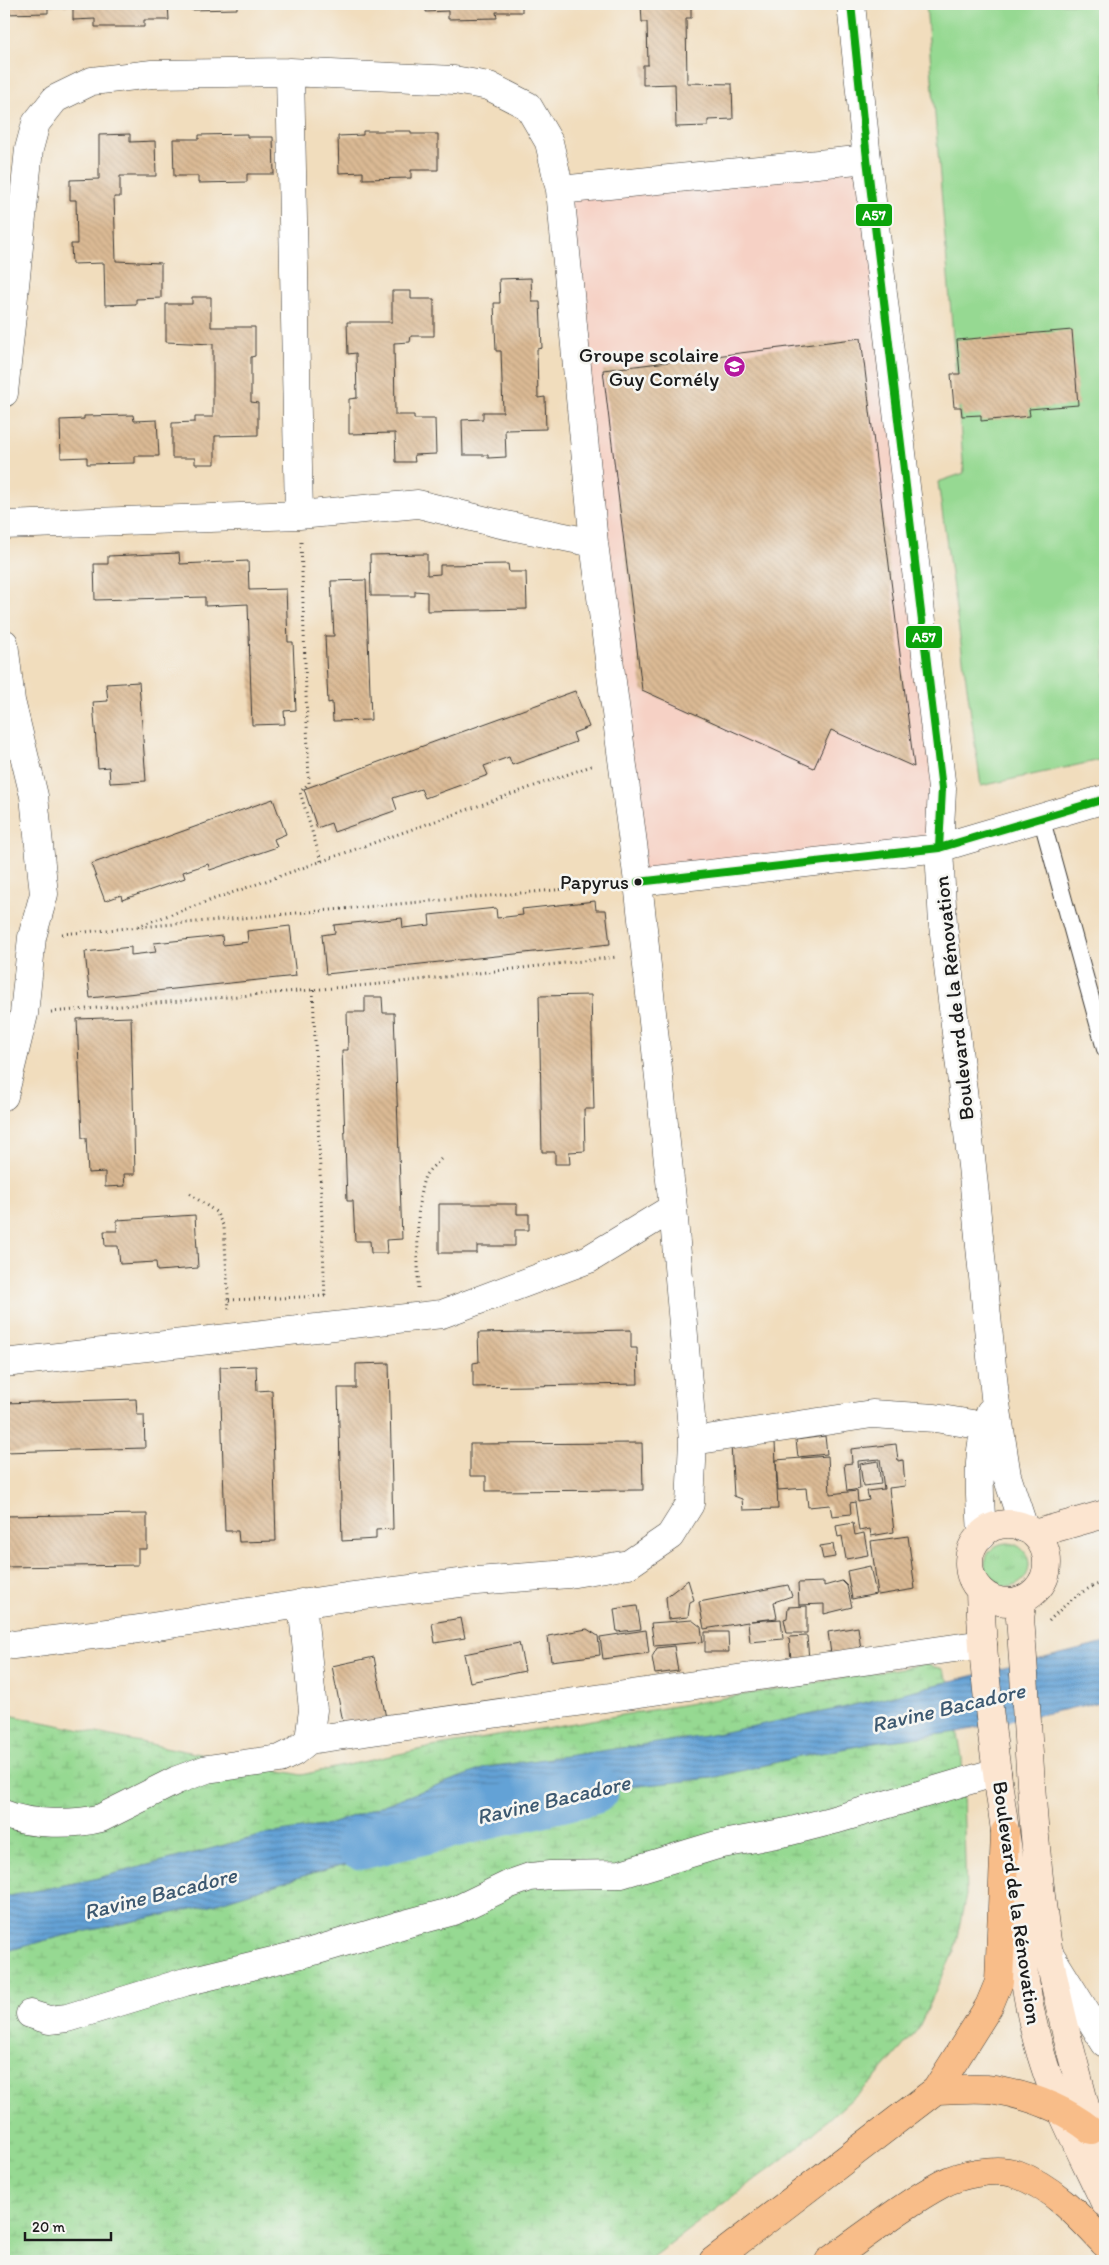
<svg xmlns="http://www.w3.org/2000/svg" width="1109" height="2265" font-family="Itim,sans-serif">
<defs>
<pattern id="grass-tufts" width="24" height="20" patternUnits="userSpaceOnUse" patternTransform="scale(1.25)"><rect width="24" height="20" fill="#96d992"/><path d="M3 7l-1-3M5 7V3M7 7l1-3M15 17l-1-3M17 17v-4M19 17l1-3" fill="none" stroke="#81ba7d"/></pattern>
<pattern id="wetland-marsh" width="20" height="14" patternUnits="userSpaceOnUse" patternTransform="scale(1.25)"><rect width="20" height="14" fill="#96d992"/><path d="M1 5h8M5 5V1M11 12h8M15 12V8" fill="none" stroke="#81ba7d"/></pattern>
<pattern id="water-rules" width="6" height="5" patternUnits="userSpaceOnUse" patternTransform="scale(1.25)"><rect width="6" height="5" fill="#64a2d6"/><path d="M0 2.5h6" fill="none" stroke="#5283ad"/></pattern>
<pattern id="building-back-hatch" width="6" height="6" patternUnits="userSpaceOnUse" patternTransform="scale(1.25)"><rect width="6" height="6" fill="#dbba94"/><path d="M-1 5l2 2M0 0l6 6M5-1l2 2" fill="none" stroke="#bb9f7f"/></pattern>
</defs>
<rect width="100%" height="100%" fill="#f6f6f2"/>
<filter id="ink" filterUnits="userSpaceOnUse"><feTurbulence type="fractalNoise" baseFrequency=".02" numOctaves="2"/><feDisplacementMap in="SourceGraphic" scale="10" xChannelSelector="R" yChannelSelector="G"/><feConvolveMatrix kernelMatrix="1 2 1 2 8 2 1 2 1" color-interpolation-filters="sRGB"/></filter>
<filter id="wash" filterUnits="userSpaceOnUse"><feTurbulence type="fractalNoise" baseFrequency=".0096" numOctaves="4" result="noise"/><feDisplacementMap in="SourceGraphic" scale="20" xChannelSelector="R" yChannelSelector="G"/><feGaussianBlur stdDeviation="1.12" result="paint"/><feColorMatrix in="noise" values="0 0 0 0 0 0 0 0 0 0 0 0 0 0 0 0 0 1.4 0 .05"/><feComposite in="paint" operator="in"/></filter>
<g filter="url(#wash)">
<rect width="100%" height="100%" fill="#f1ddbd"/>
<path fill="#f6d1c5" d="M867,159L939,848L638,882L560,190Z"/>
<path fill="url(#grass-tufts)" stroke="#597a57" d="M985 1565a22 22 0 1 1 44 0a22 22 0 1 1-44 0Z"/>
<path fill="url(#wetland-marsh)" stroke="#597a57" d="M925,1664L942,1669L950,1683L962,1759L966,1895L954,1951L918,2029L875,2078L797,2148L647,2261H4V1714L301,1775L432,1747Z"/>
<path fill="#96d992" stroke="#597a57" d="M926,4H1105V759L981,786L938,482L964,473Z"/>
<path fill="url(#water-rules)" stroke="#405f79" d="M1105,1643V1701L958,1732L874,1743L794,1758L712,1778L630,1787L524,1806L425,1829L414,1849L329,1868L211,1905L54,1938L4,1952V1897L94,1879L267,1834L328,1825L488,1767L706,1736L842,1708Z"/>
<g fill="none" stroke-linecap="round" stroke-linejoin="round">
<path stroke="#64a2d6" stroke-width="51" d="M361,1844L593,1789"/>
</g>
<g id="blocks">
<path fill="url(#building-back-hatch)" d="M4,4H168L169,20H144V27H95V19L73,20V6H48V13L4,14Z
M190,4H237V9L191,10Z
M353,4H385V5L353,6Z
M426,4H522V12H496L497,18L448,19V11L426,12Z
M641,4H691V18H686L687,83L732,84L733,119L708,120V126L676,127L675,84L643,85V65H648L647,22H642Z
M363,131H411V134H438V170H411V178L363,179V172L339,173L338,136L363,135Z
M130,134V142L155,141L156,176H120V197H114L116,261L161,263V298L136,299V304L105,305L104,263L72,264L71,244H77L76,200H70V180L99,179V135Z
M247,134V137H273L274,174H247V182L198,183V176H174L173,139H199V135Z
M531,278L532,302H540L542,348L537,349L538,398L545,397L546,429L505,430L506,457L488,458V455H463L462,420L483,419V412H503L501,351H496L494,303H500L499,279Z
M392,291H411V299H434V336H411L410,342L394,343L395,415H414V419H435L436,454L414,455L415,462H396L395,433L349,434V399L357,398L356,353L348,354L347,322H392Z
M192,297H211V327H255V356L251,357V402L258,403V435L215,436V464H195V458H172V423L195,422V417H213V344L166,342V304H192Z
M1072,330L1078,405L1029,409L1030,416L981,421V415L962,416L961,407H954L951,374H960L957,340Z
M861,338L914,767L831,730L814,768L642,690L603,370Z
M133,415L134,421L157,420L159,456H135V463L87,464V457L61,458L60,420L84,419V416Z
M179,553L180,564L248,561L249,590L286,589L288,642H293L296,710L284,711L285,724L252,725L248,604L205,606V597L95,600L94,564H108V556Z
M427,554V575L440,574V565L508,564L509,572H526L527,609L427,611V592L415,591V596H371L370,555Z
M366,580L371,720L333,721L332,702L328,703L325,636H334L331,581Z
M139,682L146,781L110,783L109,767L98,768L93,702L108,701L106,684Z
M575,691L589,727L573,733L576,742L512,765L509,757L484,766L488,775L425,798L421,789L393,798L397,810L334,832L331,823L317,828L304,789Z
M273,799L286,834L274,839L277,847L210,870L208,864L183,872L185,878L122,900L121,895L105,901L91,864Z
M595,901L596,910H606L610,944L326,974L322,935L335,933L334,925L402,918L403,928L430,925L429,915L496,908L497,918L523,915L522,909Z
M290,926L296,976L90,998L85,952L131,947V955L156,952L154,943L222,936L223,945L248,942L247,931Z
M591,995L594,1109H584L585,1151L569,1152L570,1164H555V1152H542L539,996Z
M365,997H382L383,1013H394L402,1239L386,1240L387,1253H371L370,1241H355L353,1201H347L342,1050H348L347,1012H365Z
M131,1017L135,1174H124L125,1186L105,1187V1172L88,1173L86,1138H82L77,1019Z
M439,1204H517V1214H529V1230H515V1246H477V1253H439Z
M195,1215L198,1268L157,1271L156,1262L120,1264L118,1246H105L104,1231H117V1220Z
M631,1330V1348H637L638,1384L473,1387V1363L479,1362L478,1333Z
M389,1363L393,1529L376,1530V1539L342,1541L338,1388H356V1364Z
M256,1366L257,1391L272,1390L276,1541L239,1542L238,1531H225L220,1367Z
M136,1399L137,1415H144L145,1448L4,1452V1403Z
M825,1436L827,1454L798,1457L796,1440Z
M775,1442L778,1509L743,1510L742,1499L734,1496L731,1444Z
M642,1443L643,1490L486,1491V1476H470V1444Z
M896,1444L898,1461L903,1460L905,1486L889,1488L894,1532L871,1536L870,1529L859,1531L855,1502L850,1503L851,1514L832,1516L830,1505L808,1507L806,1488L778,1490L776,1460L828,1456L830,1494L857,1491L858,1502L869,1500L867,1491L884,1489L880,1459L858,1461L860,1489L847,1491L844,1464L852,1463L851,1449Z
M878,1461L881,1484L863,1486L860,1464Z
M147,1514V1549H138V1565L4,1567V1516Z
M853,1523L855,1535L864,1533L868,1555L846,1559L842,1536L838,1537L836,1526Z
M908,1536L915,1589L878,1595L871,1541Z
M833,1544L835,1557L823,1559L820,1546Z
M870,1566L876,1594L852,1599L847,1571Z
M688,1580L694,1600L690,1602L688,1617L668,1619L666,1597Z
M842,1581L847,1586L852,1607L824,1614V1604L799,1605L798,1583L824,1582V1586Z
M788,1585L792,1596L774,1602L777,1618L751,1621L781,1619L783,1639L750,1642L748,1622L704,1629L699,1602Z
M637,1606L641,1629L617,1632L614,1609Z
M807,1606V1633H787L784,1619L787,1618L788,1607Z
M461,1618L465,1638L435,1643L432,1623Z
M692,1620L701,1627L703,1642L654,1646L651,1623Z
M858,1627L861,1650L831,1654L828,1632Z
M587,1629L598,1636L600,1655L551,1661L548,1636Z
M646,1630L649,1653L603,1659L600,1637Z
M705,1632H728L729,1652H705Z
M807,1636L809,1659L791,1660L789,1637Z
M519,1643L525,1671L470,1682L464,1654Z
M674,1646L678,1671L655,1674L652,1657L657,1648Z
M374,1657L386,1718L344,1727L332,1666Z"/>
</g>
</g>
<g filter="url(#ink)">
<use href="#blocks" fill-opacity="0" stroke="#3c3934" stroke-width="1"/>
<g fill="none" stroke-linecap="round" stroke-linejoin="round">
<defs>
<path id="lane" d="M1041,817L1105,1049"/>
<path id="street" d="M851,4L867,159L942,789L939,848L943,925L972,1166L995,1397L1007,1476L1024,1528
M290,72L299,515
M560,190L867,159
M4,393L29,149L36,123L55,99L92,81L152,74L290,72L454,80L489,86L528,106L549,142L560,190L594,543L638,882L673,1208L693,1441L690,1504L670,1536L629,1564L569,1574L476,1581L346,1597L132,1630L13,1645L4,1643
M4,525L299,515L418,504L496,523L594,543
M4,643L11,701L34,796L44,894L32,937L24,1014L4,1096
M638,882L939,848L1105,799
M4,1363L442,1314L589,1259L673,1208
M693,1441L872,1414L935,1418L985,1426
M982,1535C980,1494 975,1451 990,1412
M309,1740L983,1644
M4,1814C29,1825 75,1825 101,1818L177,1780L207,1769L280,1759L294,1752L309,1740L313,1710L302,1603
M1049,1953L1105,2043
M30,2014L49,2020L67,2018L185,1982L314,1951L401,1925L454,1911L510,1884L530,1877L550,1875L621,1874L717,1845L787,1832L834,1820L997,1772"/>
<path id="secondary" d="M969 1563a39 39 0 1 1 78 0a39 39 0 1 1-78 0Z
M1034,1534L1105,1514
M980,1591C983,1685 998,1780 1011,1873C1020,1937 1024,2003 1044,2064C1059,2112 1084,2157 1105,2203
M1023,1599L1020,1618C1029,1730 1031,1843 1049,1954C1060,2019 1080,2081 1095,2146"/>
<path id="highway" d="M936,2090C955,2090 976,2087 995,2090C1031,2096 1063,2108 1091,2130
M713,2261L936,2090L989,2006L999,1982L1005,1832
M829,2261C866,2235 903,2205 942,2184C960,2174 997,2167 1016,2174C1053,2187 1079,2216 1105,2244"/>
</defs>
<use href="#lane" stroke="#3c3934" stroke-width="18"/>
<use href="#street" stroke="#3c3934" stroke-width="29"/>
<use href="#secondary" stroke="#3c3934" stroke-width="29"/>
<use href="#highway" stroke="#3c3934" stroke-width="29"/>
<path stroke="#3c3934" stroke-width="3" stroke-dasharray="1 4" stroke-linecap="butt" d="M301,542L309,783L300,792L321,861
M138,926L594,765
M62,934L611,885
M313,990L325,1299
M51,1012L392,983L617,957
M190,1194L216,1212L224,1227L229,1310
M418,1288C419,1257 414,1205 425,1176C428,1170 436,1164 441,1159
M229,1300L326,1296
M1049,1621C1065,1604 1083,1588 1105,1582"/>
<use href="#lane" stroke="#fff" stroke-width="16"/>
<use href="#street" stroke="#fff" stroke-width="28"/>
<use href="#secondary" stroke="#fce5d0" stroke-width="28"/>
<use href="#highway" stroke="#f8bd89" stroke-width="28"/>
<defs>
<path id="bus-1" d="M851,4L867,159L942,789L939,848
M638,882L939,848L1105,799"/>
</defs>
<use href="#bus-1" stroke="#f6f6f2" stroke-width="11"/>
<use href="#bus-1" stroke="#0ba40b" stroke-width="8"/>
</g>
</g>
<defs>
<symbol id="school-disc" viewBox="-11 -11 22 22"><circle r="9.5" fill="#b5179e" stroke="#f6f6f2"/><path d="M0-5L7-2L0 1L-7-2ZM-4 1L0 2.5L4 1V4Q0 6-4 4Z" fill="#fff"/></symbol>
</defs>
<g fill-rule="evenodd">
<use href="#school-disc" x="722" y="354" width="25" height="25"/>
</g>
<circle fill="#1c1c1c" stroke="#f6f6f2" stroke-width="2" cx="638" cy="882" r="4.5"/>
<g text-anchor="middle" stroke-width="5" stroke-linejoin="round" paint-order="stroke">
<g font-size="20" fill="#1c1c1c" stroke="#f6f6f2" text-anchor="end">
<text x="629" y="889">Papyrus</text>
</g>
<g font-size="21" fill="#1c1c1c" stroke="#f6f6f2" text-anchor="end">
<text x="719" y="362">Groupe scolaire<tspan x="719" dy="24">Guy Cornély</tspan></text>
</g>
<g font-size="21" fill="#1c1c1c" stroke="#f6f6f2">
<text transform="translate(954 998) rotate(-96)" y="7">Boulevard de la Rénovation</text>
<text transform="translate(1017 1903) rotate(82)" y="7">Boulevard de la Rénovation</text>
</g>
<g font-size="22" font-style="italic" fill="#3c5870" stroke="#f6f6f2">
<text transform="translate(948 1707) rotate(-13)" y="8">Ravine Bacadore</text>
<text transform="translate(553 1799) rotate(-13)" y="8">Ravine Bacadore</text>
<text transform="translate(160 1893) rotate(-14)" y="8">Ravine Bacadore</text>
</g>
</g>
<g stroke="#f6f6f2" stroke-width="2">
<rect x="855" y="203" width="38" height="24" rx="5" fill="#0ba40b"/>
<rect x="905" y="625" width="38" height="24" rx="5" fill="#0ba40b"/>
</g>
<g font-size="14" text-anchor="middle" font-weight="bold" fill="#fff">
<text x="874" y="220">A57</text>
<text x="924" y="642">A57</text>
</g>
<rect width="1109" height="2265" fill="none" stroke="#f6f6f2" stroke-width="20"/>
<path d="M25 2232v8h86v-8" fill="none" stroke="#1c1c1c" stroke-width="2.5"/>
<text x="32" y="2232" font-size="15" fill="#1c1c1c" stroke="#f6f6f2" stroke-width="4" paint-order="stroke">20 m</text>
</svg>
